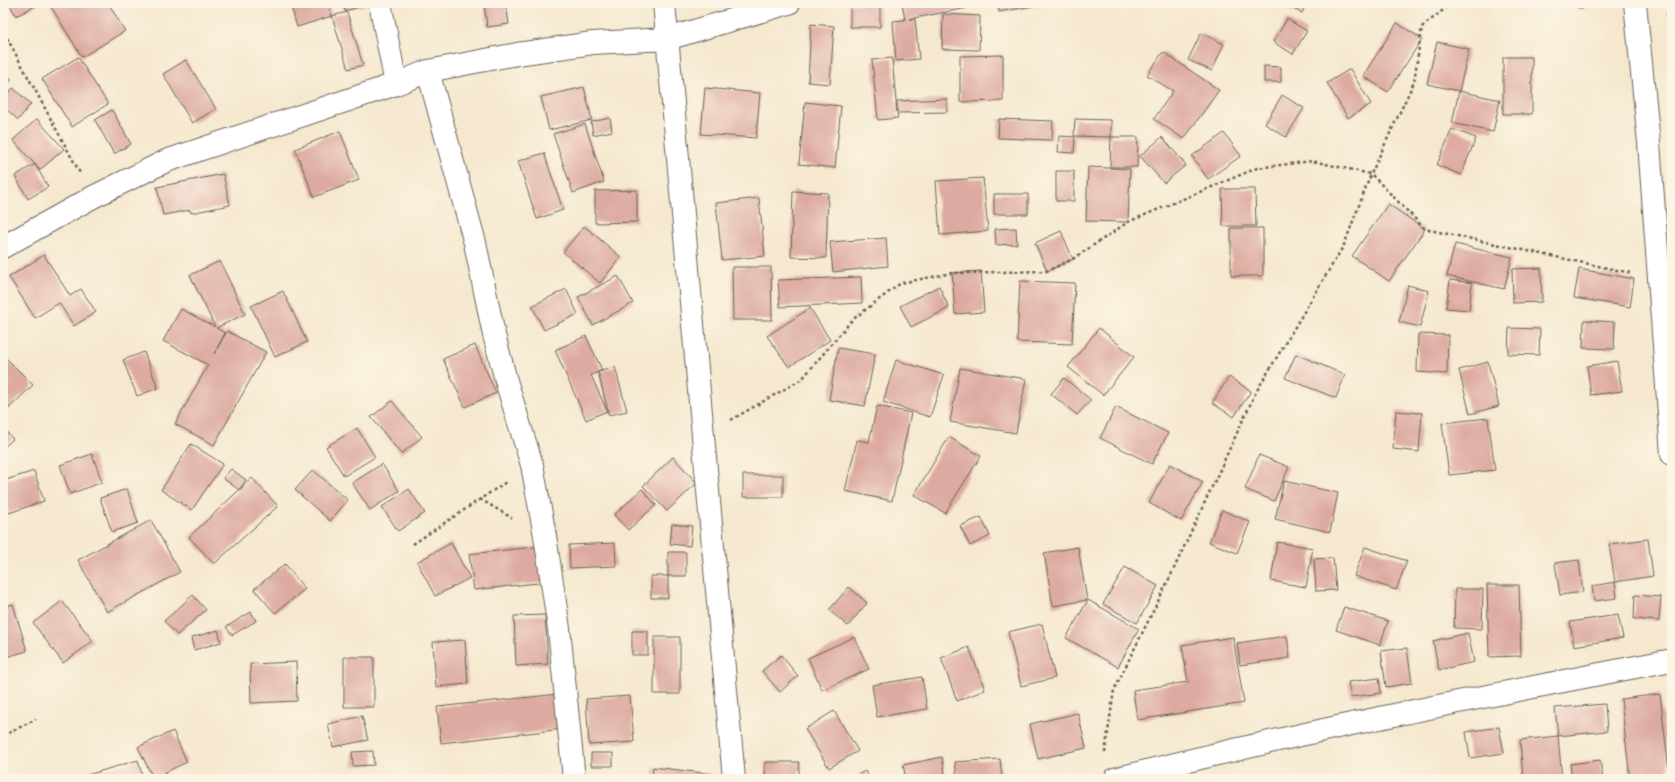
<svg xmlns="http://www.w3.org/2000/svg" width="1675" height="782" font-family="'Old Standard TT',serif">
<rect width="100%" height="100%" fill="#fcf5e5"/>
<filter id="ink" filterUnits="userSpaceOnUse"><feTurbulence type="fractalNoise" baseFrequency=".025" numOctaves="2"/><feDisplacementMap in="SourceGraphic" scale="8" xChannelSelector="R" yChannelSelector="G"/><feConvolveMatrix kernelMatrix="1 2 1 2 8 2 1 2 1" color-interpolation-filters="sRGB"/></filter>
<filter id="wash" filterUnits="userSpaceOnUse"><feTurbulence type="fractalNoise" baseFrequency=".012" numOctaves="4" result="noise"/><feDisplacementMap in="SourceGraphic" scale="16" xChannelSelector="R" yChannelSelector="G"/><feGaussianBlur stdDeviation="0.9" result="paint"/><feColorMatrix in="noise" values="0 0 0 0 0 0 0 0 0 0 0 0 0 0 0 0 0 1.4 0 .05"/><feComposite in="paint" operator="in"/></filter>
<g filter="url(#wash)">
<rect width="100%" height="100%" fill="#f5e8ce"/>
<g id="blocks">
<path fill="#ddaaa1" d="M9,3H41L16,16Z
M53,3H108L125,31L82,57L50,5Z
M290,3H328L332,16L297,27Z
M342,3H366V5L345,11Z
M484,3H506L509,24L487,27Z
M902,3H967L968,8L909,19H915L919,59L896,61L893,21L905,20Z
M998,3H1045V4L999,12Z
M1279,3H1306L1302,13Z
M1564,3H1585L1583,9Z
M850,4H880V27H850Z
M347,12L363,65L348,69L332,16Z
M943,14L980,16L979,50L942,49Z
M1287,19L1307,31L1293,54L1273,42Z
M1397,23L1422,39L1388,92L1363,76Z
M811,24L834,26L830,84L808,82Z
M1201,33L1224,44L1212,71L1188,60Z
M1437,42L1469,49L1459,91L1500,100L1493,132L1452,123L1459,91L1427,84Z
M1163,52L1219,90L1184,139L1154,119L1173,91L1147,75Z
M1003,55V101L960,102V56Z
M78,57L108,104L72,127L42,79Z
M1503,57H1532V114H1503Z
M892,58L897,112V101L947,99V112L897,113L898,118L878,120L872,60Z
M186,60L216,109L192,123L163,74Z
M1264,66L1281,67V82H1264Z
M3,68L11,80L3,85Z
M1350,69L1371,104L1348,118L1327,83Z
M584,87L592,120L549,130L541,97Z
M13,88L31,104L18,120L3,106V99Z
M705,88L760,93L756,138L701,134Z
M1282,95L1304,108L1286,137L1265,124Z
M805,102L841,106L835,168L799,164Z
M112,110L131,144L114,154L95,120Z
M610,118L612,131L593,135L591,122Z
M37,119L64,149L40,170L13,140Z
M999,119L1053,121L1052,140L998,138Z
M1075,119L1111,120V137L1074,136Z
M585,124L604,182L573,193L553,134Z
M1452,129L1476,138L1461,175L1437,165Z
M340,131L359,180L314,197L295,149Z
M1224,133L1241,156L1208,179L1192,156Z
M1059,136L1075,137L1074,153L1058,152Z
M1111,137H1138L1137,167H1110Z
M1162,137L1186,165L1164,183L1140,156Z
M544,153L563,210L537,219L518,161Z
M35,164L48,187L28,199L15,176Z
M1088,167L1130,169L1128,222L1086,221Z
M1056,171H1074V201H1056Z
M223,174L230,205L191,213L190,210L163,215L157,187Z
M983,178L988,231L940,235L936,181Z
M1222,189H1255L1256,226H1223Z
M637,190V222L595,223V191Z
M793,191L828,193L826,258L791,257Z
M994,194H1028V214H994Z
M759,198L765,256L722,260L716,203Z
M1388,204L1425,229L1389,281L1352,256Z
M584,226L621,257L600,283L563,252Z
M1016,228L1017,244L996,245L995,229Z
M1231,228H1263V276H1231Z
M1061,231L1073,259L1047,271L1035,243Z
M886,238L888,266L833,272L830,242Z
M1455,244L1512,257L1504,289L1447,276Z
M44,255L70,296L81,289L96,312L74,326L59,303L35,318L9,277Z
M220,261L245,314L216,328L225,333L214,354L227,331L266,352L214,445L175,424L208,365L163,341L181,309L215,327L190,275Z
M732,267H771L772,320H733Z
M1541,268L1542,302L1513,303L1512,269Z
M1579,269L1634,279L1630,307L1574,298Z
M981,271L984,312L955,314L952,273Z
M618,276L633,303L593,325L578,297Z
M861,277L862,303L780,307L778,280Z
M1450,280L1472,283L1469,310L1446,308Z
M1020,281L1075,283L1072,344L1017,342Z
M1408,285L1429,291L1420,327L1399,322Z
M939,286L949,308L911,327L900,306Z
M566,289L578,314L544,330L532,306Z
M283,291L307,342L275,357L251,306Z
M810,308L830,340L789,367L767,336Z
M1584,320L1615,322L1614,349L1583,348Z
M1099,328L1134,357L1103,395L1068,367Z
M1509,328L1540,329L1539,355L1508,354Z
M1418,334L1448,335L1447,374L1417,372Z
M586,336L602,370L598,372L615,367L627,411L609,415L598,372L591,375L607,411L586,420L555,350Z
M475,345L496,393L465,407L443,359Z
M838,348L875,354L865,406L829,400Z
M144,352L158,388L137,396L123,360Z
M1296,354L1345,375L1336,398L1285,378Z
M3,355L33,385L4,413L3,412Z
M896,360L944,375L930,417L883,402Z
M1617,361L1622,391L1591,395L1587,366Z
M1488,362L1499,406L1470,414L1459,370Z
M960,368L1026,379L1016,433L950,422Z
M1229,377L1251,391L1234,417L1212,403Z
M1064,378L1091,400L1077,415L1051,394Z
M392,401L422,437L401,454L371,417Z
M877,406L911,413L892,501L845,491L857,440L869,442Z
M1116,407L1168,433L1152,464L1100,438Z
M1396,411L1422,413L1419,452L1393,449Z
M1488,418L1495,470L1449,475L1442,423Z
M3,428L13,439L3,448Z
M357,428L375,457L344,476L326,447Z
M949,437L981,456L945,513L914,495Z
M191,444L223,464L192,510L161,490Z
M92,454L102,482L70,494L60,465Z
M1259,455L1289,467L1274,501L1245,489Z
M673,457L697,483L667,511L643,486Z
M382,464L399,491L370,510L352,483Z
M1170,464L1203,482L1181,521L1149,503Z
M231,469L246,480L239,490L223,478Z
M313,470L348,500L330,521L295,490Z
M34,471L44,501L9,513L3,496V481Z
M743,475H783V497H743Z
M252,478L278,506L214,564L189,537Z
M1284,481L1338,493L1330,532L1275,519Z
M127,489L138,523L112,532L100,498Z
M409,489L425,513L398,531L382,507Z
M642,489L656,505L628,530L614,515Z
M1222,510L1250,522L1237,553L1209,542Z
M981,517L990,536L970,546L960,526Z
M151,520L180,572L107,612L78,560Z
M672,524L692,526L690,546L670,544Z
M1648,539L1653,576L1615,582L1609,544Z
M1277,542L1313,548L1306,587L1271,581Z
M451,543L470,578L435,596L417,562Z
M615,543L616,566L570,568L569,545Z
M543,546L547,582L474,590L469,554Z
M1078,547L1087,600L1053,606L1044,553Z
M1365,547L1407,561L1396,590L1354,576Z
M668,552H686V576H668V598H651V576H668Z
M1333,558L1336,590L1316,591L1314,559Z
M1579,560L1583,592L1560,595L1555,563Z
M285,564L305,589L275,613L254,589Z
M1125,567L1158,586L1137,623L1103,604Z
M1615,582L1617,598L1594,601L1592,586Z
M1487,585H1519L1521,656L1489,657Z
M849,587L867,603L848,626L829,610Z
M1455,589H1483L1482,629L1454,628Z
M193,595L206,610L177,635L164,621Z
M1635,595L1661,597L1659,621L1634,619Z
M1088,600L1139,629L1118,667L1066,638Z
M62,601L93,641L63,663L33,623Z
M13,604L27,651L3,658V607Z
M1344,607L1388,621L1380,645L1336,630Z
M251,612L256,621L232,635L226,627Z
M545,615L548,664L516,666L514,616Z
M1618,615L1623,638L1574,646L1570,622Z
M1042,624L1055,678L1021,686L1008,632Z
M218,630L221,642L194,650L191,638Z
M632,631H648V655H632Z
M1468,633L1474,662L1439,670L1433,641Z
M1287,636L1290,658L1240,665L1237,643Z
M654,637H680V694H654Z
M854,637L869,669L822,690L808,658Z
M1233,637L1244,703L1137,720L1133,690L1188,682L1182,645Z
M465,640L468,684L436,687L433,642Z
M969,647L985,690L957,701L941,658Z
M1407,648L1412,683L1386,687L1381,651Z
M781,655L798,676L780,692L762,671Z
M344,657H374V707H344Z
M296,662L297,701L251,703L250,664Z
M922,677L927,709L877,717L872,685Z
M1379,678L1381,693L1351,697L1348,682Z
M559,694L563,729L441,743L437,707Z
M1660,694L1670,779H1630L1621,699Z
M630,696L634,742L589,745L586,699Z
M1605,704L1607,731L1558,736L1555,708Z
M834,711L858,751L829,768L805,729Z
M1078,713L1086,748L1038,759L1030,724Z
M362,716L368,740L333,747L328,724Z
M1499,727L1504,753L1470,758L1466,732Z
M173,731L187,762L153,778L138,747Z
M1558,736L1562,779H1523L1520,740Z
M373,751L374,765L353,766L352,752Z
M591,753H613V766H591Z
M942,757L946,779H906L903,765Z
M1000,759L1002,779H957L955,762Z
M138,760L143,779H84V776Z
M1600,760L1603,779H1572L1570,764Z
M765,762H799V779H765Z
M653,767L712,774L711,779H652Z
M865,771L870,779H851Z"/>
</g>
</g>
<g filter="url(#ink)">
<use href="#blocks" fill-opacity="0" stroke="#68635a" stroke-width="1"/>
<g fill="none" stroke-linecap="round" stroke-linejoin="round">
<defs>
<path id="minor" d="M380,3L396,84
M664,3L734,779
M1635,3L1649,143L1672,454
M428,71L475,243L494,335L507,384L532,465L545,536L559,629L574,779
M3,247L93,197L166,161L396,84L428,71L517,54L593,43L667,39L789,3
M1115,779C1299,732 1486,696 1672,660"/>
</defs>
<use href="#minor" stroke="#68635a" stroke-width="24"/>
<path stroke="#68635a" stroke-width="2.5" stroke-dasharray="3 3" stroke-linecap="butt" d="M1665,15L1672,16
M7,38L80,173
M731,420L802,379L852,320L901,283L952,273L1047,271L1073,259L1128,222L1257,168L1312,161L1371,174L1425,229L1631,273
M480,499L512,518
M413,544L506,482
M3,736L36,719
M1105,753L1114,690L1171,575L1256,392L1344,245L1371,174L1414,82L1422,27L1452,3"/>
<use href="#minor" stroke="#fff" stroke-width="22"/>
</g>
</g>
<rect width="1675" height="782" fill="none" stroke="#fcf5e5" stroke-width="16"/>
</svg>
